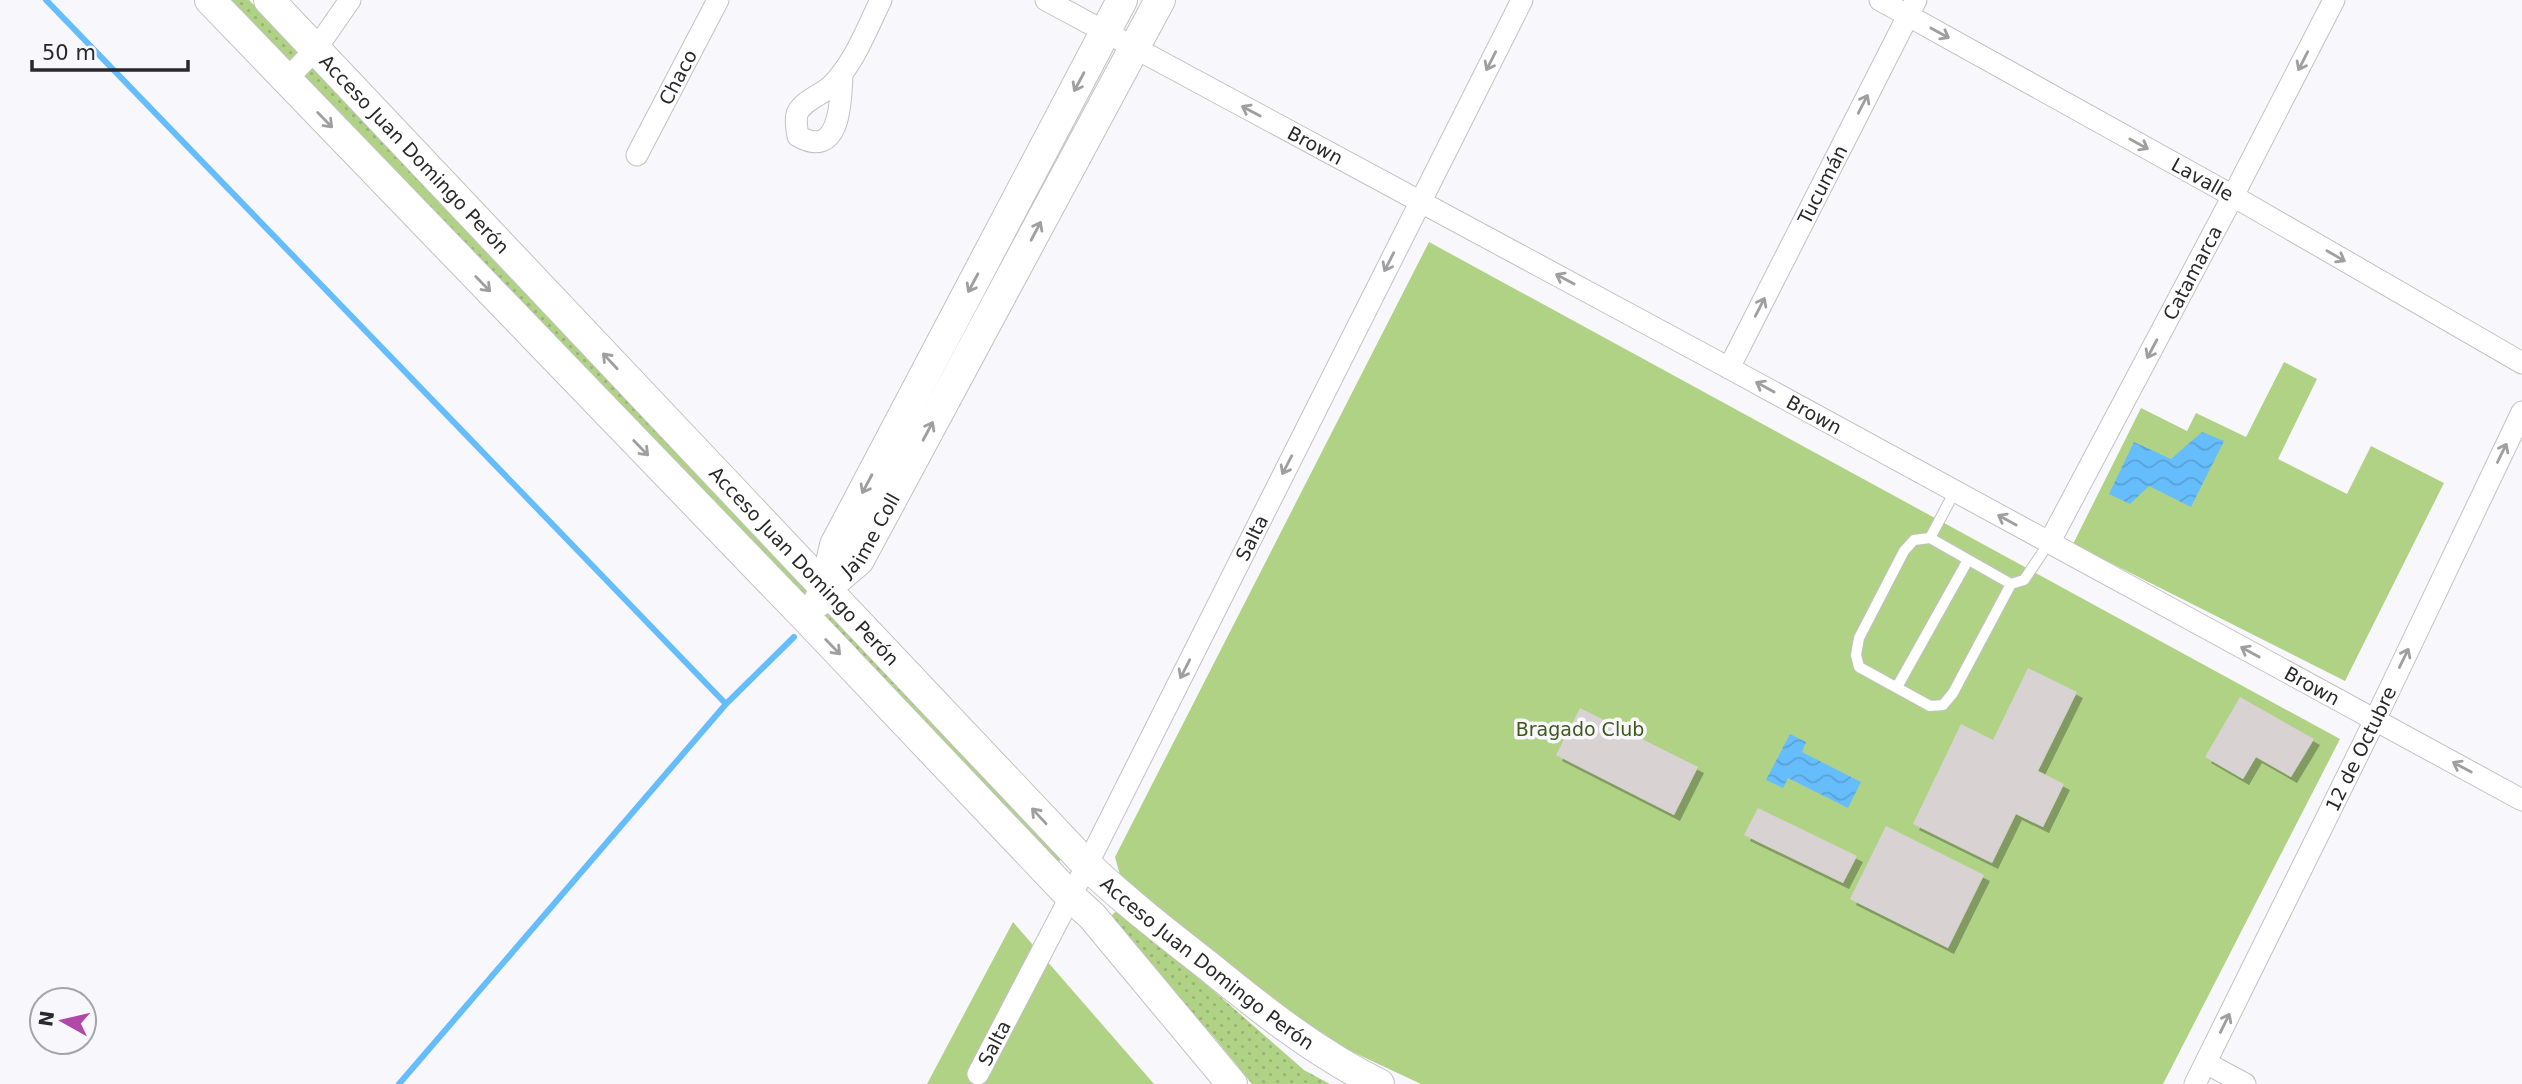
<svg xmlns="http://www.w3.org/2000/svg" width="2522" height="1084" font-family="'DejaVu Sans',sans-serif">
<defs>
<pattern id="grass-dots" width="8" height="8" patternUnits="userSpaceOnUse" patternTransform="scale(1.75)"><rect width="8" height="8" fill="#afd285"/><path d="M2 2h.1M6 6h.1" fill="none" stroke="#97b473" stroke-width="1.8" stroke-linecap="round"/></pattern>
<pattern id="water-waves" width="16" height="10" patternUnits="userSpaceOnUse" patternTransform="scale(1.75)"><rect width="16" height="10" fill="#66bdfc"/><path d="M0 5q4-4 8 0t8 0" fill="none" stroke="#58a2d8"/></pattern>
<filter id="shadow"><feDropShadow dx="6" dy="6" stdDeviation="0" flood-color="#0004"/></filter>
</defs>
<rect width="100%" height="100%" fill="#f8f7fc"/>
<path fill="url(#grass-dots)" d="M230,0H249L1064,856L1055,866Z
M1115,912L1126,914L1304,1070L1330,1084H1252L1214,1037L1110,927V917Z"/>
<path fill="#afd285" d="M1429,242L2340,739L2163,1084H1421L1310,1032L1123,886L1115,857Z
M2284,362L2317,379L2278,459L2347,494L2371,446L2444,483L2345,681L2073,544L2141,408L2187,431L2196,413L2246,437Z
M1013,922L1154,1084H927Z"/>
<path fill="url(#water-waves)" d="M2202,432L2224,441L2191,507L2149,486L2130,504L2109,494L2134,442L2171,459Z
M1790,734L1806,742L1802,752L1861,782L1848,808L1788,778L1783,788L1766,780Z"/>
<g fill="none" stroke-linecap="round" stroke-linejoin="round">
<path stroke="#66bdfc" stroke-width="6" d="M46,0L726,704
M399,1084L726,704L794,637"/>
</g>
<path fill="#d8d3d2" filter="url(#shadow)" d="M2028,668L2077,692L2038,771L2064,784L2043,827L2016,814L1992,863L1913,824L1961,724L1993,740Z
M2240,697L2314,739L2291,777L2256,757L2243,779L2205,757Z
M1580,708L1698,767L1674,815L1556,755Z
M1758,808L1857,856L1843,883L1744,835Z
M1886,826L1984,875L1948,948L1850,899Z"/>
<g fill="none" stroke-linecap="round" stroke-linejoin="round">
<defs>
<path id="lane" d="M1955,491L1930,538L1914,540L1904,551L1859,638L1856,655L1859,667L1930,706L1943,705L1953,693L2011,584L2024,580L2049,543
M1930,538L2011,584
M1897,687L1968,560"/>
<g id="street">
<path id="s1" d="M1046,0L1729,368L2522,800"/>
<path id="s2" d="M1880,0L2233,196L2522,363"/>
<path d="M842,73C841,99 841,161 798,136C797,129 795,122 797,114C803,100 820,96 831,86C854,64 867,28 881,0"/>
<path d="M286,80L316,49L350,0"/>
<path id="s3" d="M637,155L718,0"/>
<path id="s4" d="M1729,368L1916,0"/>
<path id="s5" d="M2049,543L2233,196L2334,0"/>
<path d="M2206,1063L2245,1084"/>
<path id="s6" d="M978,1074L1087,865L1522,0"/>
<path id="s7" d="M2195,1084L2375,720L2522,412"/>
</g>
<g id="secondary">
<path d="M210,0L809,621L1070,896L1092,916L1232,1084"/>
<path id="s8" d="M269,0L1087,865C1125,901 1166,933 1207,965C1261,1009 1316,1053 1379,1084"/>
<path id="s9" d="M825,589L859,560L1160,0"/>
<path d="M819,601L825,589L835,545L1122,0"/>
</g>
</defs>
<use href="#lane" stroke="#c2c1c5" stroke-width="12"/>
<use href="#street" stroke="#c2c1c5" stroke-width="23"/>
<use href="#secondary" stroke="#c2c1c5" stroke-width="32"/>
<use href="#lane" stroke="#fff" stroke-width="10"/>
<use href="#street" stroke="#fff" stroke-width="21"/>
<use href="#secondary" stroke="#fff" stroke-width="30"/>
</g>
<defs><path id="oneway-shaft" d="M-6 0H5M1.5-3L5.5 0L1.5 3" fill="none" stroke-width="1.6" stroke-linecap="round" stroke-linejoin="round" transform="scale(1.75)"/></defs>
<g stroke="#9f9fa0">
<use href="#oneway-shaft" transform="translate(1940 33) rotate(29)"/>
<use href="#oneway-shaft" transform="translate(1491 61) rotate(117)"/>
<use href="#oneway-shaft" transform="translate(2303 61) rotate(117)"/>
<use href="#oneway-shaft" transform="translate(1079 82) rotate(118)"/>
<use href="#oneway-shaft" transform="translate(1863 104) rotate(-63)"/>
<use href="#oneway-shaft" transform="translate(1251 111) rotate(-152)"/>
<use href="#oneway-shaft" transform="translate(325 120) rotate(46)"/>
<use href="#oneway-shaft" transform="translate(2139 144) rotate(29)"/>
<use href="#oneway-shaft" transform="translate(1036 231) rotate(-62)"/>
<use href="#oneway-shaft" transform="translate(2336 256) rotate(30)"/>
<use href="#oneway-shaft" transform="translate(1389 262) rotate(117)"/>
<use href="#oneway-shaft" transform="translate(1565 279) rotate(-152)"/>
<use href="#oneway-shaft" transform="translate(973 283) rotate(118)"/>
<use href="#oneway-shaft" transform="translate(483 284) rotate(46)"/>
<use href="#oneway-shaft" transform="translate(1760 307) rotate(-63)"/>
<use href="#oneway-shaft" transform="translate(2152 349) rotate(118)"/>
<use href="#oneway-shaft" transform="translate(610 361) rotate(-133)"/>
<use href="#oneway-shaft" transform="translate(1765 387) rotate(-151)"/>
<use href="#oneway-shaft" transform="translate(928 431) rotate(-62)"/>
<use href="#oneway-shaft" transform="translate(641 448) rotate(46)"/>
<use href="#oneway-shaft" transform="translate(2502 453) rotate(-64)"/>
<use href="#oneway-shaft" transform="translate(1287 465) rotate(117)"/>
<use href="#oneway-shaft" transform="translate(867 484) rotate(118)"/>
<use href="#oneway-shaft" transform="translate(2007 520) rotate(-151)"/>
<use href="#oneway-shaft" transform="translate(833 647) rotate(46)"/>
<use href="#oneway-shaft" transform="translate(2250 652) rotate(-151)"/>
<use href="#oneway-shaft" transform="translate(2404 658) rotate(-64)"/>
<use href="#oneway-shaft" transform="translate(1185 669) rotate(117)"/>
<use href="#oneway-shaft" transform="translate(2462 767) rotate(-152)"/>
<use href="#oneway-shaft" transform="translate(1039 816) rotate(-133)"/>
<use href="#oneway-shaft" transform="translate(2225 1023) rotate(-64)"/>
</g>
<g text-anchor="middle" stroke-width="7" stroke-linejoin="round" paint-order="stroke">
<g font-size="19" fill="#29292b" stroke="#f8f7fc">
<text dy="7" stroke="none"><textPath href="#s3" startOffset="88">Chaco</textPath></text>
<text dy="7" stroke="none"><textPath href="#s1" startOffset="306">Brown</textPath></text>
<text dy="7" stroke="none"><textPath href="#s8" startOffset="212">Acceso Juan Domingo Perón</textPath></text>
<text dy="7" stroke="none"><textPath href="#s2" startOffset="369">Lavalle</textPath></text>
<text dy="7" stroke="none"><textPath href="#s4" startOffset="206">Tucumán</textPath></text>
<text dy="7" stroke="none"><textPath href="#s5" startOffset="306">Catamarca</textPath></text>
<text dy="7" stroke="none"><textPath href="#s1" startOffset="873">Brown</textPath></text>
<text dy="7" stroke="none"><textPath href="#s9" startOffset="72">Jaime Coll</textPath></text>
<text dy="7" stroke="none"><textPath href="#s6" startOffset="602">Salta</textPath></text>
<text dy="7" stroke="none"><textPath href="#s8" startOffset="779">Acceso Juan Domingo Perón</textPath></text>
<text dy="7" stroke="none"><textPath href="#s1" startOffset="1440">Brown</textPath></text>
<text dy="7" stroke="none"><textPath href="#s7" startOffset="374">12 de Octubre</textPath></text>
<text dy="7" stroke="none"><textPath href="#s8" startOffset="1346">Acceso Juan Domingo Perón</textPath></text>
<text dy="7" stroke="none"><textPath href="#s6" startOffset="35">Salta</textPath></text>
</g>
<g font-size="19" fill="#40581b" stroke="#f8f7fc">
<text x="1580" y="736">Bragado Club</text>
</g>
</g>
<g transform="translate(63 1021) rotate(278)"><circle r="33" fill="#f8f7fc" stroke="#a5a5a8" stroke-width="2"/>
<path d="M0-5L12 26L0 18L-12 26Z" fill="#b047a9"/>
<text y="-10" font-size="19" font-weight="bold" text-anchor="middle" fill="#29292b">N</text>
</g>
<path d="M32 60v10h156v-10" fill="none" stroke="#29292b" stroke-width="3.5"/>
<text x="42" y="60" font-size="21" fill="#29292b" stroke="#f8f7fc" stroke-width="5" paint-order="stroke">50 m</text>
</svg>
